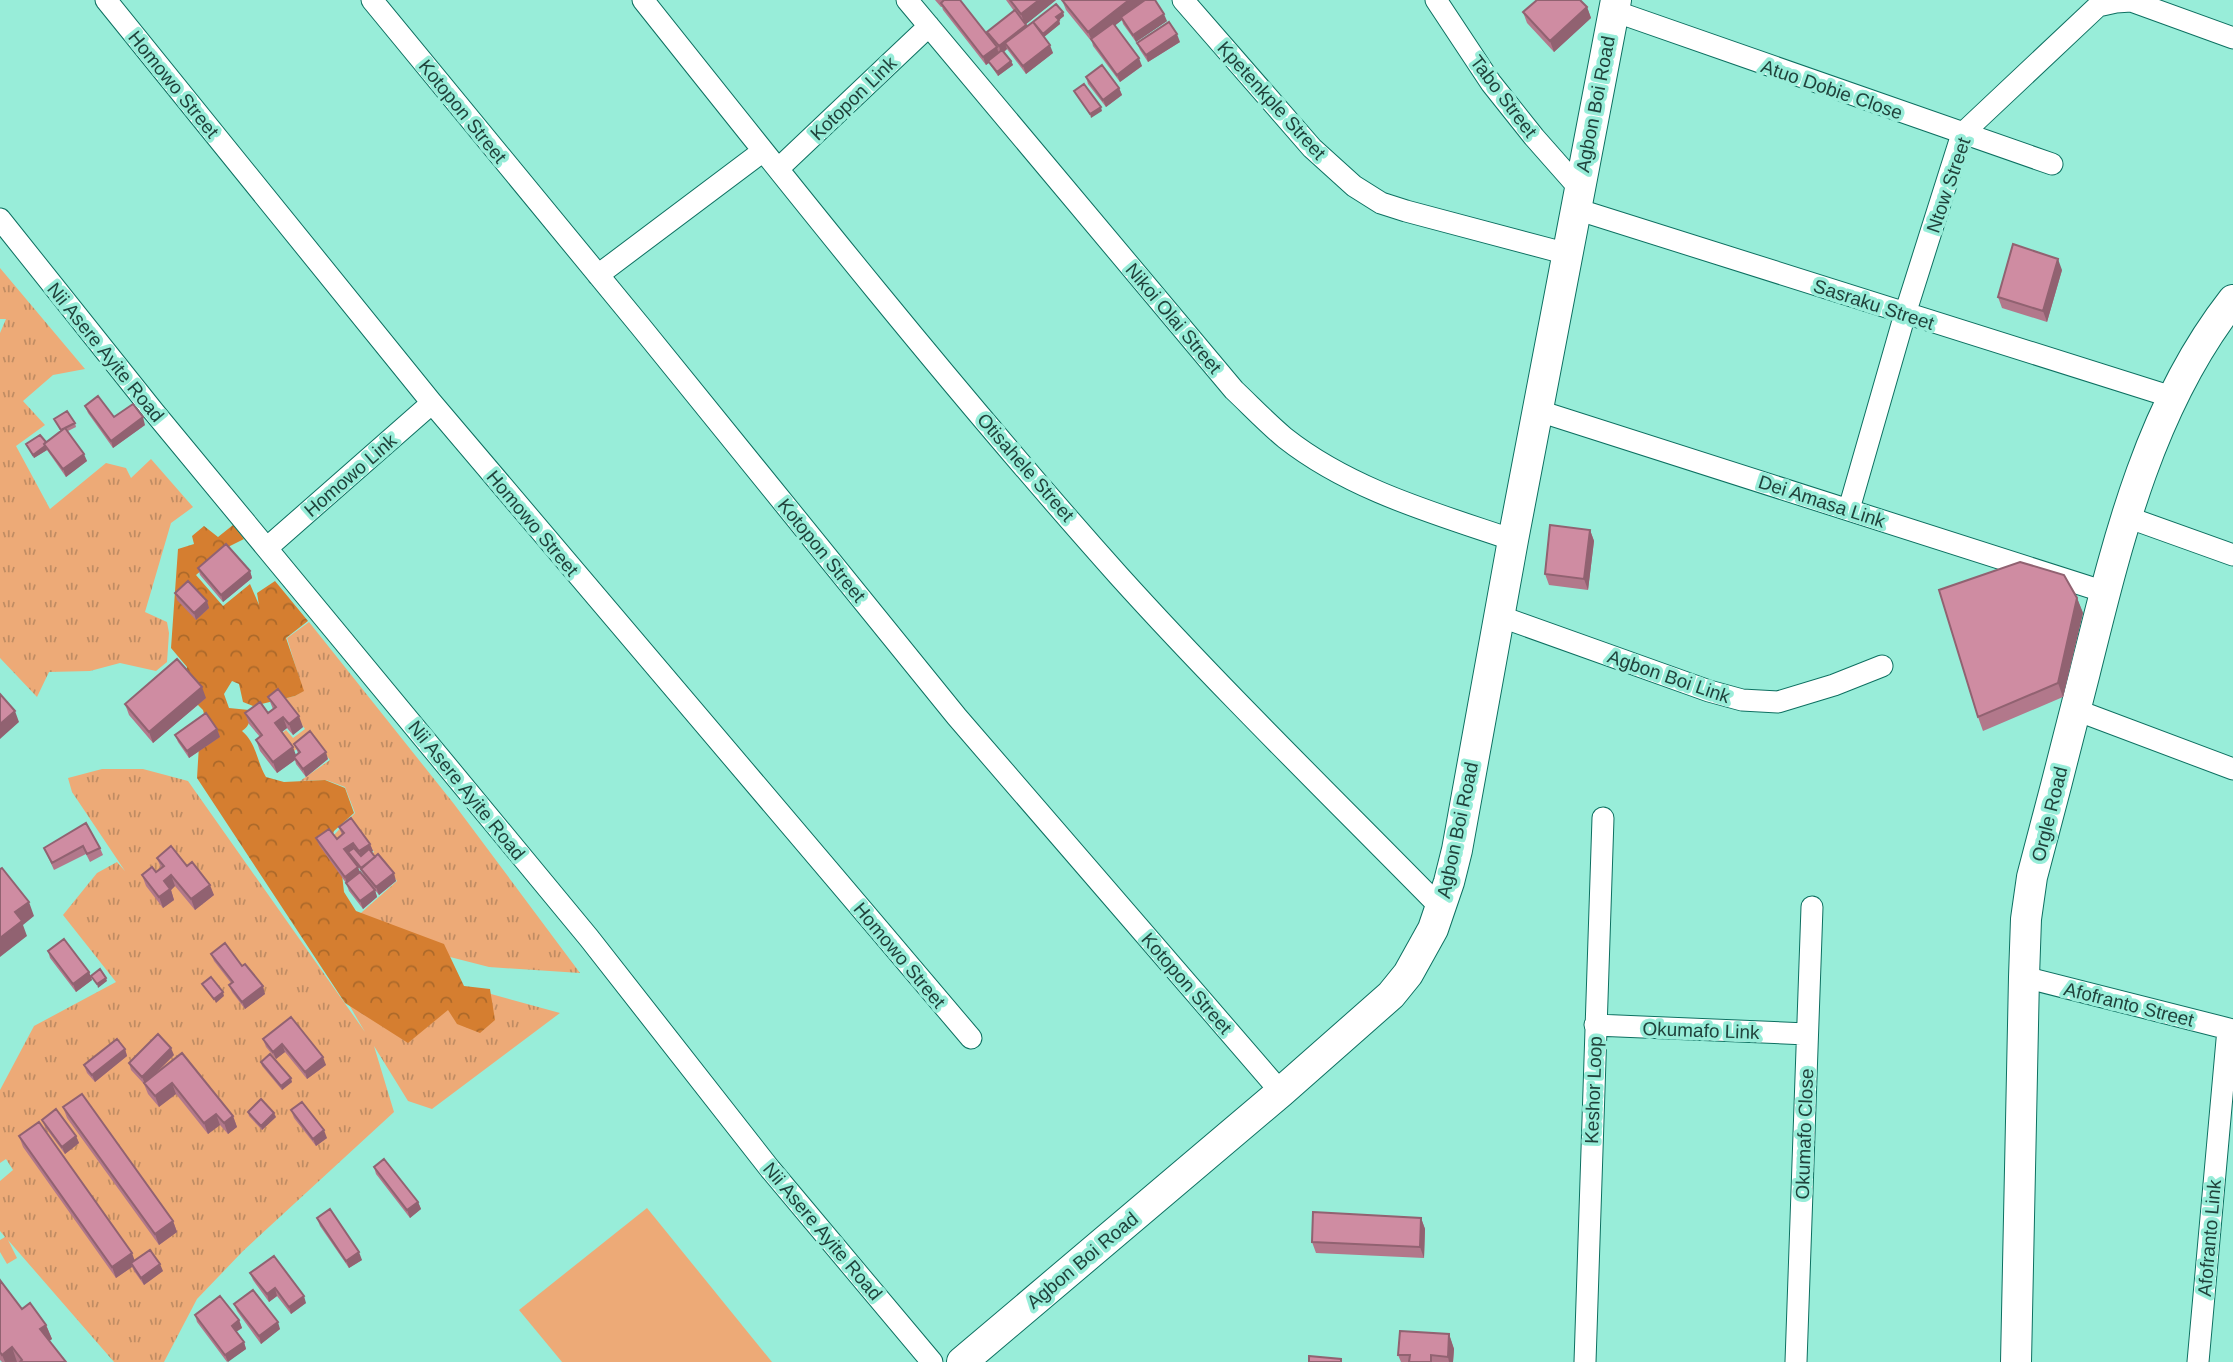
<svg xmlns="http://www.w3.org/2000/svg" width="2233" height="1362" font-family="Helvetica,sans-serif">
<defs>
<pattern id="grass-tufts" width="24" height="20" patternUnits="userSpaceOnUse" patternTransform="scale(1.75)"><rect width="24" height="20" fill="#edaa77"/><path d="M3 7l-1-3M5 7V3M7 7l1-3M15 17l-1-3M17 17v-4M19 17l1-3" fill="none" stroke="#c08c63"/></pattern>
<pattern id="forest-crowns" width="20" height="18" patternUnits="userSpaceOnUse" patternTransform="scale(1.75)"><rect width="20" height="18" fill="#d57e30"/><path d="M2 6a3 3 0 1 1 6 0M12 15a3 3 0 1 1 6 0" fill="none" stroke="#ac692a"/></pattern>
</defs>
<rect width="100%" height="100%" fill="#98edd9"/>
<path fill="url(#grass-tufts)" d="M0,268L85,369L53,375L23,401L45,425L16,446L50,509L106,463L126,468L131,478L151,459L193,507L171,523L145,612L167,622L169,633L167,662L156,671L120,663L90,671L49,672L37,697L0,658V333L6,319H0Z
M309,622L454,804L580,973L489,967L372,937L353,920L397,881L381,861L379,863L372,853L374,852L354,825L342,834L346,841L339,846L333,836L355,813L345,787L326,780L300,781L330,760L312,737L294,751L281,734L286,730L293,738L305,729L282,699L295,696L303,691L287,638Z
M102,769H143L188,781L365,1032L314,945L560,1013L432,1109L408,1101L374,1046L394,1112L243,1251L197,1299L164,1362H114L8,1240L17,1258L7,1264L0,1252V1240L5,1237L0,1231V1181L13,1170L6,1159L0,1163V1090L34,1026L116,982L63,915L97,873L117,862L125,871L72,792L68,778Z"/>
<path fill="url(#forest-crowns)" d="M233,525L244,539L230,546L196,575L223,606L250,584L259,605L257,593L275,581L308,621L286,638L304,691L295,696L253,706L243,702L239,684L232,681L224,694L229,708L249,710C251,719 250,726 242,731C257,744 256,760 266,777L284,782L325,780L345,788L354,813L334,831L330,842L342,874L344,892L356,911L444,944L464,986L490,989L495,1020L480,1033L457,1024L448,1010L408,1043L345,1003L197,778L199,745L209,733L203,710L192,699L185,685L187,667L171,648L178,549L194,544L192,536L204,526L218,537Z"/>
<path fill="#edaa77" d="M647,1208L772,1362H562L519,1310Z"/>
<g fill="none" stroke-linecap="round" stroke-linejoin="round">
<defs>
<path id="street" d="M106,0L432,403L971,1038
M372,0L641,327L957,717L1281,1092
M643,0C798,195 953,390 1119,576C1222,690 1333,798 1440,907
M907,0L1234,390C1251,406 1267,423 1285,438C1351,490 1434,513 1513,540
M1183,0L1312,148L1354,186L1381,203L1406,211L1568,254
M1436,0L1491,83L1534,137L1579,188
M1614,11L2052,164
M778,169L929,26
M1576,209L2172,397
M0,219L154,412L589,938L770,1169L932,1362
M598,275L763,151
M1539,411L2105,592
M1849,509L1905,314L1962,134L2098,6L2116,2L2131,1L2233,38
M2127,517L2233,555
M268,547L432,403
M1499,616L1709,691L1742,700L1778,702L1834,685L1882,666
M2076,710L2233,769
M2024,977L2233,1030
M1595,1025L1807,1034
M1585,1362L1603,818
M1796,1362L1812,907
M2198,1362L2228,1029"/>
<path id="secondary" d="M962,1362L1281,1092L1391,995L1408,974L1433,929L1449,882L1457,850L1513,540L1616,0
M2016,1362L2024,977L2026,919L2032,877C2050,809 2068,740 2085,672C2117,543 2149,407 2233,300"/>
</defs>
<use href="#street" stroke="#0d7061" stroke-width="23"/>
<use href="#secondary" stroke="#0d7061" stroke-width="32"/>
<use href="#street" stroke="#fff" stroke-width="21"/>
<use href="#secondary" stroke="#fff" stroke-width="30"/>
</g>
<path fill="#b2788b" d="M935,0H960L990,38L987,32L1014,11L1006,0H1056L1026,24L1027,27L1063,12L1064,16L1059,20L1060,24L1044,37L1053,53L1026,74L1007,49L1004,52L1011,61L1013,65L998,76L989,63L986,65L943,10L942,7H941Z
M1062,0L1167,21L1136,42L1123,24L1122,20L1115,25L1142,66L1120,82L1093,46L1092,42L1066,10Z
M1587,7L1591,18L1554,52L1527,23L1523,12Z
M1180,42L1148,62L1140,50L1137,43Z
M1086,77L1119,88L1122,95L1106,107L1088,84Z
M2062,270L2047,322L2002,308L1998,297Z
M85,406L114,417L145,425L113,448L88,413Z
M54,419L75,423L76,427L68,431L87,461L66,477L47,450L34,458L26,444L46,442L61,432Z
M1590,530L1594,541L1588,590L1549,585L1545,574Z
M198,568L250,571L252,578L223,602L200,575Z
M175,593L207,601L209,608L196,620L177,600Z
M2077,598L2083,613L2063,697L1983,731L1978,717Z
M268,697L303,727L293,735L287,728L282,732L296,755L298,753L294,744L328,759L306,777L296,764L295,760L277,773L260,751L256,740L260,737L249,724L245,713H268L273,709Z
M206,698L153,743L129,715L125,704Z
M217,729L220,737L189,758L178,742L175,735Z
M86,823L100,848L103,855L90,862L86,854L54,870L44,848Z
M339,827L370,844L373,851L371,852L396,881L379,895L364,876L362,872L350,856L360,872L375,890L377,897L363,909L349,891L346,883L319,845L316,838L337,839L342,835Z
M157,858L187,866L214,895L195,910L175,886L171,890L174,900L163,908L146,886L142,875L156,872L161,868Z
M48,951L89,972L92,980L76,992L50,958Z
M211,954L242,966L265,994L245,1009L232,992L229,985L231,983L214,961Z
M291,1017L326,1065L307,1079L285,1052L276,1059L266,1047L263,1039Z
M125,1049L127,1056L95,1082L87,1073L84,1065Z
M182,1053L233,1116L237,1127L228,1134L220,1125L208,1134L176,1094L159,1107L148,1094L144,1084L131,1070L129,1063L174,1055L154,1075Z
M261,1062L292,1082L282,1090L262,1066Z
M63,1107L173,1221L177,1232L159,1245L67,1118Z
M291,1110L327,1138L316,1146L294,1118Z
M248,1112L276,1117L262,1130L249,1116Z
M42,1120L76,1136L79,1143L65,1154L45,1127Z
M19,1136L135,1261L163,1271L144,1285L134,1271L132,1267L116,1278L23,1147Z
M374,1167L418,1202L421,1209L410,1218L376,1174Z
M317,1218L362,1260L349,1268L320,1226Z
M1421,1218L1425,1229L1424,1258L1316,1253L1312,1242Z
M250,1273L306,1303L291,1314L277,1296L269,1302L253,1280Z
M0,1280L22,1309L46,1325L52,1339L49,1341L66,1362H2L0,1360Z
M234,1304L280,1329L261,1344L237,1311Z
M195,1315L239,1320L242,1328L236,1332L244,1342L246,1349L227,1362L197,1322Z
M1449,1334L1454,1349L1453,1362H1401L1398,1355Z"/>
<path fill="#916271" d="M1039,0H1056L1025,25L1021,14Z
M1129,0H1146L1121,17L1122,20L1093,43L1088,32Z
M1587,7L1591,18L1554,52L1550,41Z
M1063,12L1064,16L1058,21L1056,17Z
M1164,14L1167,21L1136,42L1133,35Z
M1059,20L1060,24L1044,37L1043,34Z
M1026,25L1029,32L1005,43L1007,49L1001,54L999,46Z
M1177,34L1180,42L1148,62L1146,55Z
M1050,45L1053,53L1026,74L1023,66Z
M997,47L999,55L986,65L983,57Z
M1139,58L1142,66L1120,82L1117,75Z
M1011,61L1013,65L998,76L997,72Z
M1119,88L1122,95L1106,107L1103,100Z
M1101,107L1102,111L1091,118L1090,114Z
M2058,259L2062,270L2047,322L2043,311Z
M143,417L145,425L113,448L111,441Z
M45,446L47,450L34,458L33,455Z
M84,454L87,461L66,477L63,469Z
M1590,530L1594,541L1588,590L1584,579Z
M250,571L252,578L223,602L221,595Z
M2077,598L2083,613L2063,697L2058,683Z
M207,601L209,608L196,620L194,613Z
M202,687L206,698L153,743L149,732Z
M15,711L19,722L0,739V724Z
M299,716L303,727L293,735L289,724Z
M283,717L287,728L279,734L275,723Z
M217,729L220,737L189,758L187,751Z
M293,747L297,758L294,757L295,760L277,773L273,762Z
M326,752L328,759L306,777L303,769Z
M353,843L356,850L348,852L349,855L344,849Z
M370,844L373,851L362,859L359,851Z
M358,867L361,875L347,884L345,877Z
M394,873L396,881L379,895L376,887Z
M171,875L175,886L171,890L174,900L163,908L159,897L164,881Z
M210,885L214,895L195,910L191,899Z
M375,890L377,897L363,909L360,901Z
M29,902L34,916L23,925L27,936L0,957V938L15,912Z
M89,972L92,980L76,992L73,984Z
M106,978L107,981L98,988L97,984Z
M263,986L265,994L245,1009L242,1002Z
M223,992L224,996L216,1003L214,999Z
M282,1044L285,1052L276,1059L273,1052Z
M171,1048L174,1055L145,1084L142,1077Z
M125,1049L127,1056L95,1082L92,1075Z
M323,1057L326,1065L307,1079L305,1072Z
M291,1078L292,1082L282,1090L281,1086Z
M172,1083L176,1094L159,1107L155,1096Z
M274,1113L276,1117L262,1130L261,1126Z
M216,1114L220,1125L208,1134L204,1123Z
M233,1116L237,1127L228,1134L224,1123Z
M324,1130L327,1138L316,1146L313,1139Z
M76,1136L79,1143L65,1154L62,1147Z
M418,1202L421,1209L410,1218L407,1210Z
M1421,1218L1425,1229L1424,1258L1420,1247Z
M173,1221L177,1232L159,1245L155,1234Z
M359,1252L362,1260L349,1268L346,1261Z
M132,1253L136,1264L131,1263L132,1267L116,1278L112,1267Z
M160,1264L163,1271L144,1285L141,1278Z
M275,1288L277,1296L269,1302L267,1294Z
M304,1296L306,1303L291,1314L289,1307Z
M239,1320L242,1328L234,1333L232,1326Z
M278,1322L280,1329L261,1344L259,1336Z
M46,1325L52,1339L45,1344L40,1329Z
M1449,1334L1454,1349L1453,1362H1449L1448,1357Z
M244,1342L246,1349L228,1362L225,1355Z
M12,1347L17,1362H5L2,1355Z"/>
<path fill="#cf8ca2" stroke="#916271" stroke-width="2" d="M944,0H960L997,47L983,57L941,3Z
M1010,0H1039L1021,14Z
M1062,0H1129L1088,32Z
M1145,0H1155L1164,14L1133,35L1121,17Z
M1537,0H1580L1587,7L1550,41L1523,12Z
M1056,4L1063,12L1056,17L1059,20L1043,34L1033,22Z
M1015,10L1026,25L999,46L987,32Z
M1033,22L1050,45L1023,66L1005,43Z
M1169,22L1177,34L1146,55L1137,43Z
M1113,23L1139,58L1117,75L1091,39Z
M1002,50L1011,61L997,72L988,61Z
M1102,65L1119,88L1103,100L1086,77Z
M1084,84L1101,107L1090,114L1074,91Z
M2013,244L2058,259L2043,311L1998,297Z
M98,396L114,417L133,404L143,417L111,441L85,406Z
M67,411L75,423L61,430L54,419Z
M65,428L84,454L63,469L44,444Z
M40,435L46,442L44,444L45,446L33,455L26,444Z
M1550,525L1590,530L1584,579L1545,574Z
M226,544L250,571L221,595L198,568Z
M2020,562L2064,575L2077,598L2058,683L1978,717L1939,590Z
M188,581L207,601L194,613L175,593Z
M177,659L202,687L149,732L125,704Z
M278,689L299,716L289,724L283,717L275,723L293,747L273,762L256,740L262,735L245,713L260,702L268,713L276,707L268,697Z
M0,694L15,711L0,724Z
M206,713L217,729L187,751L175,735Z
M310,731L326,752L303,769L294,757L300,752L294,744Z
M351,818L370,844L359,851L353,843L344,849L358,867L345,877L316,838L329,829L337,839L344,833L339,827Z
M86,823L100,848L87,854L83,846L52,863L44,848Z
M171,846L187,866L192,862L210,885L191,899L171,875L164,881L170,889L159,897L142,875L152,867L156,872L164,866L157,858Z
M354,848L361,856L369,849L375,857L361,868L348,852Z
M378,854L394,873L376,887L361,869Z
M2,868L29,902L15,912L22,921L0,938V869Z
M360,872L375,890L360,901L346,883Z
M64,939L89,972L73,984L48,951Z
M225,943L242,966L245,964L263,986L242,1002L229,985L233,982L211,954Z
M100,969L106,978L97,984L91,976Z
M211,977L223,992L214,999L202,984Z
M291,1017L323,1057L305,1072L282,1044L273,1052L263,1039Z
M158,1034L171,1048L142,1077L129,1063Z
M117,1039L125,1049L92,1075L84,1065Z
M182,1053L233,1116L224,1123L216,1114L204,1123L172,1083L155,1096L144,1083Z
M270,1054L291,1078L281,1086L261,1062Z
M82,1094L173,1221L155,1234L63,1107Z
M261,1099L274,1113L261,1126L248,1112Z
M302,1102L324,1130L313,1139L291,1110Z
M56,1109L76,1136L62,1147L42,1120Z
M39,1122L132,1253L112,1267L19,1136Z
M384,1159L418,1202L407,1210L374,1167Z
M330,1209L359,1252L346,1261L317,1218Z
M1313,1212L1421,1218L1420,1247L1312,1242Z
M150,1250L160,1264L141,1278L131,1263Z
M274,1256L304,1296L289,1307L275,1288L267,1294L250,1273Z
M0,1280L22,1309L30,1303L46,1325L40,1329L66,1362H20L22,1360L12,1347L2,1355L0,1352Z
M253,1290L278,1322L259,1336L234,1304Z
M220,1296L239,1320L232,1326L244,1342L225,1355L195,1315Z
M1400,1331L1449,1334L1448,1357L1431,1355V1362H1409L1410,1355H1398Z
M1309,1356L1341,1359V1362H1309Z"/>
<g text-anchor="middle" stroke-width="7" stroke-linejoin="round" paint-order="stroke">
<g font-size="19" fill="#20433c" stroke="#98edd9">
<text transform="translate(174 84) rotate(51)" y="7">Homowo Street</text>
<text transform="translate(1832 89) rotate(19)" y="7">Atuo Dobie Close</text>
<text transform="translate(1504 96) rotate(53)" y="7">Tabo Street</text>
<text transform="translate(853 98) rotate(-44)" y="7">Kotopon Link</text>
<text transform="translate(1272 100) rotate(48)" y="7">Kpetenkple Street</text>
<text transform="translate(1595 104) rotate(-79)" y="7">Agbon Boi Road</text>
<text transform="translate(463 111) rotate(51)" y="7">Kotopon Street</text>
<text transform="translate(1948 185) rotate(-71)" y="7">Ntow Street</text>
<text transform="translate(1874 304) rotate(18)" y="7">Sasraku Street</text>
<text transform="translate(1174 318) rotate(50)" y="7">Nikoi Olai Street</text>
<text transform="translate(106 352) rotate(51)" y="7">Nii Asere Ayite Road</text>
<text transform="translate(1026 467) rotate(49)" y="7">Otisahele Street</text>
<text transform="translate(350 475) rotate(-41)" y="7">Homowo Link</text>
<text transform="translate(1822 501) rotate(18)" y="7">Dei Amasa Link</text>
<text transform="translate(533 523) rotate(50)" y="7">Homowo Street</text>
<text transform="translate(822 550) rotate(51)" y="7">Kotopon Street</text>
<text transform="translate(1669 676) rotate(19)" y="7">Agbon Boi Link</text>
<text transform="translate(467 790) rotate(51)" y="7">Nii Asere Ayite Road</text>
<text transform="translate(2049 814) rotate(-76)" y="7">Orgle Road</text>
<text transform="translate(1457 830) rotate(-78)" y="7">Agbon Boi Road</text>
<text transform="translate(900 955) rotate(50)" y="7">Homowo Street</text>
<text transform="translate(1187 983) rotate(49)" y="7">Kotopon Street</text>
<text transform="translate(2129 1004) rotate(14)" y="7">Afofranto Street</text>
<text transform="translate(1701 1030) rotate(2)" y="7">Okumafo Link</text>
<text transform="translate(1593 1090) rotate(-88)" y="7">Keshor Loop</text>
<text transform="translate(1804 1134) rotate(-88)" y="7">Okumafo Close</text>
<text transform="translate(823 1231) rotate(50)" y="7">Nii Asere Ayite Road</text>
<text transform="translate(2209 1238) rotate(-85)" y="7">Afofranto Link</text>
<text transform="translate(1082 1260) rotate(-40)" y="7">Agbon Boi Road</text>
</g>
</g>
</svg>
